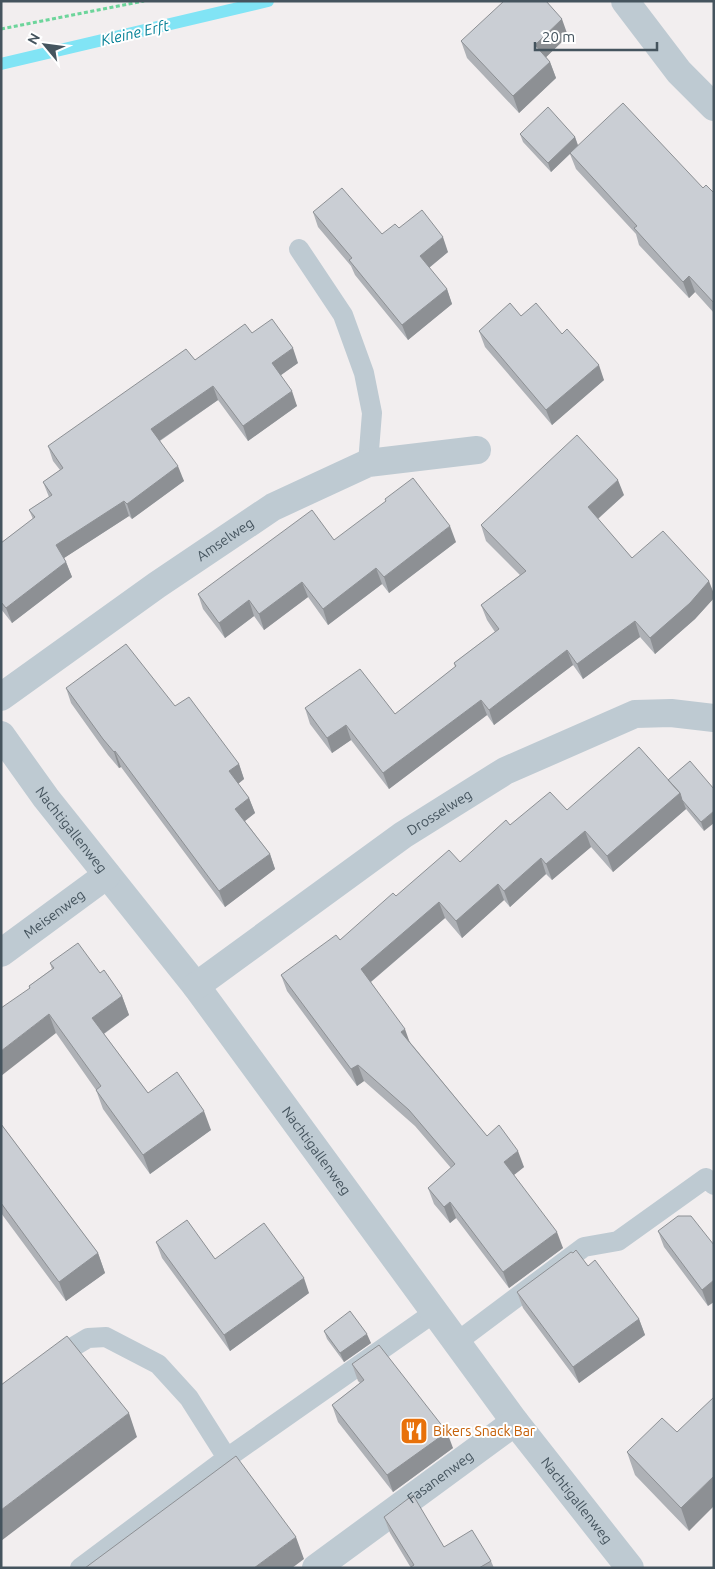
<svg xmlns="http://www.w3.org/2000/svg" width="715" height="1569" font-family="Ubuntu,sans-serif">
<rect width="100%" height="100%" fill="#f2eeef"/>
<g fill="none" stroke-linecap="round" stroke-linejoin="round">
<path stroke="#81e4f5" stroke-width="12" d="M1,64L268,1"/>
<path stroke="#6dd59b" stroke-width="3" stroke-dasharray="4 2.5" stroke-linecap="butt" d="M1,29L144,1"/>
<path stroke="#becad2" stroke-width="20" d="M299,249L343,315L364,373L372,413L368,463
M457,1342L584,1247L618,1241L706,1178L714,1185
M53,1359L88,1338L106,1337L158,1364L189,1398L227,1458
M80,1568L227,1458L435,1312"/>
<g stroke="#becad2" stroke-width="28">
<path d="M625,1L679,72L714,107"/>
<path id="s1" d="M1,697L157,585L273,507L368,463L477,450"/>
<path id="s2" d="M1,735L46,798L196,986L515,1422L630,1568"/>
<path id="s3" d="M1,953L107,875"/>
<path id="s4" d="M196,986L403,835L505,771L635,714L671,713L714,718"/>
<path id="s5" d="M316,1568L515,1422"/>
</g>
</g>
<path fill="#aeb1b6" d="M568,36L546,57L550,62L556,78L519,113L467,58L461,41Z
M520,134L575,137L578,145L703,188L714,193V313L695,292L689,298L639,245L636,234L576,169L570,154L551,172L523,142Z
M313,212L382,234L399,228L448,252L429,268L447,289L452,304L408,340L355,275L351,266L318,227Z
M521,316L604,380L552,425L485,347L479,331Z
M252,333L298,363L280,375L297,406L248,441L218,400L160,441L184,481L132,519L129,516L64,558L66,562L72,577L12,623L1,609V543L33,519L29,510L49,497L43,482L60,470L53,461L48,446L195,360Z
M624,495L598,519L632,558L714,594V598L695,619L655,654L640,637L583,679L573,665L494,725L487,715L389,789L351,740L332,753L310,724L305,708L395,714L455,667L454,663L495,632L487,620L481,605L520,575L486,541L481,525Z
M334,540L456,542L389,593L382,584L328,625L308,597L264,630L254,616L225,638L203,609L198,594Z
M66,688L175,706L239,764L244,779L238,784L249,798L255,813L245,821L270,854L275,869L225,907L121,767L119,768L108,755L71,703Z
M690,761L704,831L686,809L613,872L591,847L552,880L546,874L510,907L504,900L462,938L445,918L371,982L410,1042L487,1136L524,1167L514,1175L563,1248L509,1288L456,1218L450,1223L434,1204L428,1188L451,1168L415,1126L364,1081L357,1086L287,991L281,975L340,940L396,896L460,862L510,825L567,810L668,780Z
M50,963L100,973L122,996L129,1015L104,1034L148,1093L211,1130L150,1174L103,1109L96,1090L56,1033L29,988V986L52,969Z
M1,1124L98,1253L105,1273L66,1301L1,1213Z
M658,1231L714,1245L708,1306L664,1247Z
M156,1242L215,1259L309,1293L230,1351L162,1258Z
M573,1253L588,1266L639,1319L645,1335L579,1383L523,1308L517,1292Z
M324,1331L371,1343L344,1362L327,1339Z
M352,1364L453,1448L393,1492L338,1422L332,1405L360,1383L358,1381Z
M677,1432L689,1531L635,1475L627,1452Z
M384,1517L444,1547L491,1561L494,1568H411L390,1533Z"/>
<path fill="#8d9094" d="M562,19L568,36L541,62L535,45Z
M550,62L556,78L519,113L513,96Z
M575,137L578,146L551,172L548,163Z
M443,237L448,252L425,271L420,256Z
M689,276L695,292L689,298L683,282Z
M447,289L452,304L408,340L402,325Z
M293,348L298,363L277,378L272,363Z
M599,365L604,380L552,425L546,410Z
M213,386L218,400L156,443L151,429Z
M292,391L297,406L248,441L243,426Z
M178,466L184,481L132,519L127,504Z
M618,480L624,495L593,523L588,507Z
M124,501L129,516L61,560L56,545Z
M450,526L456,542L389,593L384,577Z
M66,562L72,577L12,623L6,608Z
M376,568L382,584L328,625L323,609Z
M709,581L714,594V598L695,619L655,654L650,638Z
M302,582L308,597L264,630L259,614Z
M249,600L254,616L225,638L219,623Z
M635,621L640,637L583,679L577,664Z
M567,650L573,665L494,725L489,710Z
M481,700L487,715L389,789L383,773Z
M346,725L351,740L332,753L327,738Z
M115,751L121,767L119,768L114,752Z
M239,764L244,779L234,787L229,771Z
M680,793L686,809L613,872L607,856Z
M249,798L255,813L241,824L235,809Z
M714,811V823L704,831L701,822Z
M585,831L591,847L552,880L546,864Z
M270,854L275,869L225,907L219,891Z
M541,858L546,874L510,907L504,891Z
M498,884L504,900L462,938L456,921Z
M439,902L445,918L367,985L361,969Z
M122,996L129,1015L99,1037L92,1018Z
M49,1014L56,1033L1,1076V1051Z
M405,1029L411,1046L401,1032Z
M358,1065L364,1081L357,1086L351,1069Z
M204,1111L211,1130L150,1174L143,1155Z
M518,1151L524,1167L510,1178L504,1162Z
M450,1202L456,1218L450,1223L444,1207Z
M557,1232L563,1248L509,1288L503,1272Z
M98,1253L105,1273L66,1301L59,1282Z
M304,1278L309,1293L230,1351L224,1335Z
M714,1280V1302L708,1306L702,1290Z
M639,1319L645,1335L579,1383L573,1367Z
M367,1334L371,1343L344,1362L340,1353Z
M129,1413L137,1437L1,1541V1510Z
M447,1432L453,1448L393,1492L387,1475Z
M714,1476V1506L689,1531L681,1508Z
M296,1537L304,1559L292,1568H254Z"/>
<path fill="#caced4" stroke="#8d9094" d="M504,1H546L562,19L535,45L550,62L513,96L461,41Z
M623,103L703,188L706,185L714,193V303L689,276L683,282L634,228L637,226L570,153Z
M548,107L575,137L548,163L520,134Z
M342,188L382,234L395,224L399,228L422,210L443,237L420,256L447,289L402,325L349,260L352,258L313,212Z
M510,303L521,316L536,303L562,334L567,329L599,365L546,410L479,331Z
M272,319L293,348L272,363L292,391L243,426L213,386L151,429L178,466L127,504L124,501L56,545L66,562L6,608L1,602V543L35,517L29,510L52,495L43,482L63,468L48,446L186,349L195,360L245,324L252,333Z
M577,435L618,480L588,507L632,558L663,531L709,581L690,603L650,638L635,621L577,664L567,650L489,710L481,700L383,773L346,725L327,738L305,708L360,669L395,714L456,666L454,663L499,629L481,605L526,571L481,525Z
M413,478L450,526L384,577L376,568L323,609L302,582L259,614L249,600L219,623L198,594L312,510L334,540L386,501L385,499Z
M126,644L175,706L189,697L239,764L229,771L249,798L235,809L270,854L219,891L115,751L114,752L103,739L66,688Z
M639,747L680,793L607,856L585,831L546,864L541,858L504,891L498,884L456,921L439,902L361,969L405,1029L401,1032L487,1136L499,1125L518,1151L504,1162L557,1232L503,1272L450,1202L444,1207L428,1188L455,1164L409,1110L358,1065L351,1069L281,975L336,935L340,940L393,893L396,896L449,850L460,862L506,820L510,825L550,792L567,810Z
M690,761L714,789V811L701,822L682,800L680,793L668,780Z
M78,943L100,973L104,970L122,996L92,1018L148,1093L177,1072L204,1111L143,1155L96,1090L101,1086L49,1014L1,1051V1008L30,988L29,986L54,968L50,963Z
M1,1124L98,1253L59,1282L1,1203Z
M678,1216H691L714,1245V1280L702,1290L658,1231Z
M187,1220L215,1259L264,1223L304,1278L224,1335L156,1242Z
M576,1250L588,1266L595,1260L639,1319L573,1367L517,1292L571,1252L573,1253Z
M350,1311L367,1334L340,1353L324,1331Z
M67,1336L129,1413L1,1510V1385Z
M379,1345L447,1432L387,1475L332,1405L364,1380L352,1364Z
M714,1397V1476L681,1508L627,1452L662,1418L677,1432Z
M236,1456L296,1537L254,1568H85Z
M413,1495L444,1547L472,1530L491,1561L479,1568H412L411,1567L414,1565L384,1517Z"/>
<defs>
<symbol id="restaurant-square" viewBox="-11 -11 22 22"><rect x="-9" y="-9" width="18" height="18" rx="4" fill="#e8710a" stroke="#fff"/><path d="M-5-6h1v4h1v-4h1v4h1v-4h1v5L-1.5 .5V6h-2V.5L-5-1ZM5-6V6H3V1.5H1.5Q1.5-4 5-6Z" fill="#fff"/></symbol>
</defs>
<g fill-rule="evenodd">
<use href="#restaurant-square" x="398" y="1415" width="32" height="32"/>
</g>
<g text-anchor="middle" stroke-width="4" stroke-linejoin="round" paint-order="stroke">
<g font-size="14" fill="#45545e" stroke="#fff">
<text dy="5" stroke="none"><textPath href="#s1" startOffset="274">Amselweg</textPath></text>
<text dy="5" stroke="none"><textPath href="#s4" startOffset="299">Drosselweg</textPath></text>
<text dy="5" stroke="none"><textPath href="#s2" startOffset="118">Nachtigallenweg</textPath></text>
<text dy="5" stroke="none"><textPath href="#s3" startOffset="66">Meisenweg</textPath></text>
<text dy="5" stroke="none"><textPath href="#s2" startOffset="522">Nachtigallenweg</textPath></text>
<text dy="5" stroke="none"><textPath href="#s5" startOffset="154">Fasanenweg</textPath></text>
<text dy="5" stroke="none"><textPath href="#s2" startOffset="958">Nachtigallenweg</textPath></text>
</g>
<g font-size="14" fill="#c56008" stroke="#fff" text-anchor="start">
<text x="433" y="1436">Bikers Snack Bar</text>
</g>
<g font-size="15" font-style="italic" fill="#037f95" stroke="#fff">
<text transform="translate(135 33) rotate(-13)" y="5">Kleine Erft</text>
</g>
</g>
<rect width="715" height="1569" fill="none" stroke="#45545e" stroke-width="5"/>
<g transform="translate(45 45) rotate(299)" stroke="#ffffff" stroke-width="4" paint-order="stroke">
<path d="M0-4L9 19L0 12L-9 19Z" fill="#45545e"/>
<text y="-8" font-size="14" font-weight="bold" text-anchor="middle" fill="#45545e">N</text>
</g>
<path d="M535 42v8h122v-8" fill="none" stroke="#45545e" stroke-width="2.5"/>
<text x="542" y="42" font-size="15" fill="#45545e" stroke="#ffffff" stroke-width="4" paint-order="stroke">20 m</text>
</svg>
